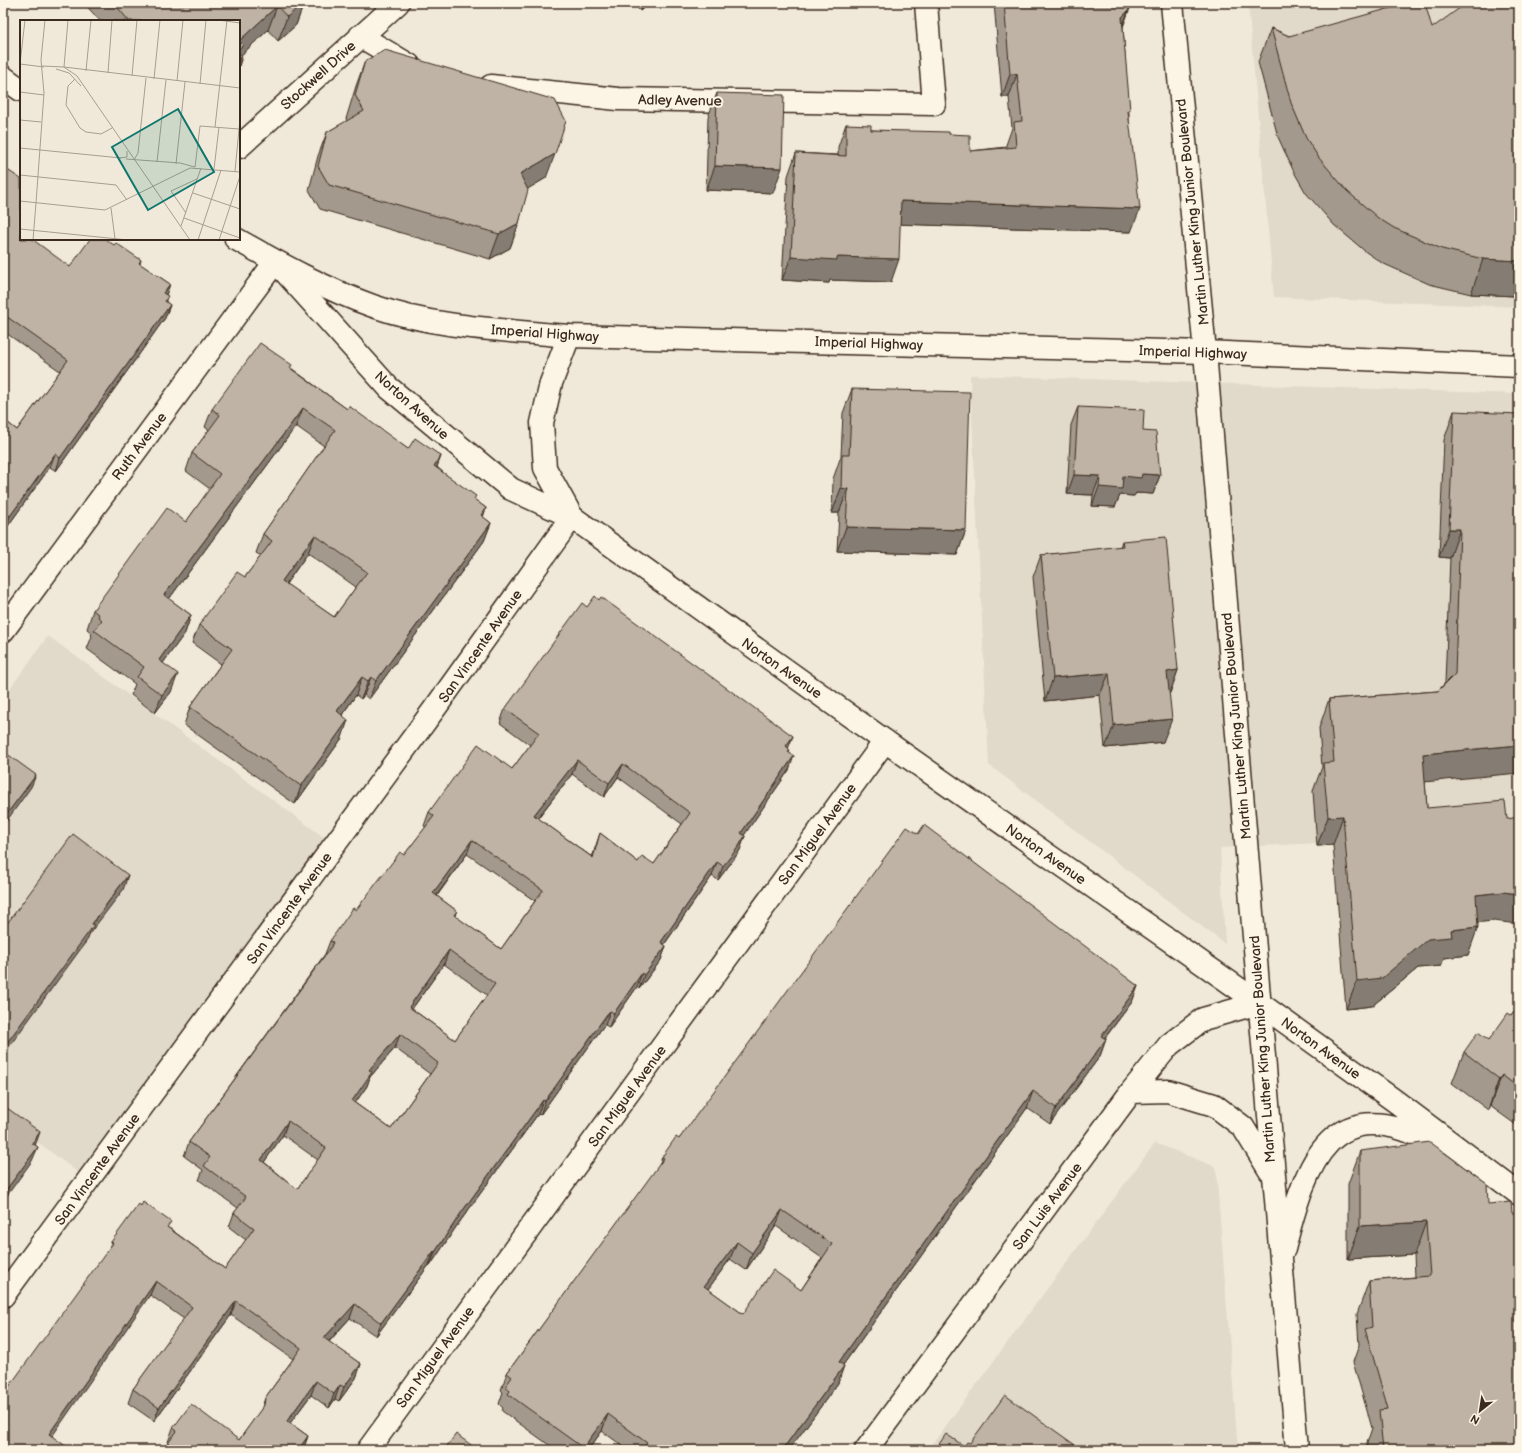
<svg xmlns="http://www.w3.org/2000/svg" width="1522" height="1453" font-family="'Balsamiq Sans',sans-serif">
<rect width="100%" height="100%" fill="#f0e9d9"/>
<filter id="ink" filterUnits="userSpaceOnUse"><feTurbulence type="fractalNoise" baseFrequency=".025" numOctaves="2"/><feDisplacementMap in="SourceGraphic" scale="8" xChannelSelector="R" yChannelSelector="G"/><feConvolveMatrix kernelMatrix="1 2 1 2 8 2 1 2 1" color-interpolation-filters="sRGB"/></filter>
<g filter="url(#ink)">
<path fill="#e1d9c9" d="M1248,3H1519V307L1274,297Z
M970,375L1519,394V833L1220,848L1225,944L989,765Z
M48,636L325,838L80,1174L3,1116V698Z
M1155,1143L1216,1167L1238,1450H928Z"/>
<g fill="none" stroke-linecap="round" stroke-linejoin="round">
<defs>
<path id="street" d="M360,36L409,65
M491,86L618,99L934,104L926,3
M239,147L398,3
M3,631L275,262
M3,1296L438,704L572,517
M368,1450L885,741"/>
<path id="secondary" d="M1172,3L1205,352L1297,1450
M276,262L389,388L511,489L572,517L885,741L1259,1003L1395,1101L1519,1194
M569,336L551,383L542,423L545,468L572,517
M1131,1092L1168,1091L1214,1105L1243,1127L1270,1171
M1284,1249C1306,1162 1331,1087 1436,1144
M866,1450L1131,1092L1169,1045L1203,1019L1259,1003"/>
<path id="primary" d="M3,77L21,90
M236,239C280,264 325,289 373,306C435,328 504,330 569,336L1205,352L1519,366"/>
</defs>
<use href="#street" stroke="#3b2a1e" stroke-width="25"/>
<use href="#secondary" stroke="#3b2a1e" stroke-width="25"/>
<use href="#primary" stroke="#3b2a1e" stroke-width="25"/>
<use href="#street" stroke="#fcf5e5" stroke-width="22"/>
<use href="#secondary" stroke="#fcf5e5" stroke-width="22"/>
<use href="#primary" stroke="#fcf5e5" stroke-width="22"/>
</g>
<path fill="#a39a8d" stroke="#3b2a1e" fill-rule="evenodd" d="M84,3H304L296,25L278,41L268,30L241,55L239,66V21H100Z
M633,3H649L640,11Z
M994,3H1132L1123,27L1129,114L1131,232L900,224L891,282L830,280L829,283L782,280L788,176L796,153L838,155V147L846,124L871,130L949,134L970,151L1006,147V145L1012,128L1009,97H1002Z
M1519,4V295L1515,296L1471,294L1429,284L1382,263L1366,252L1334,225L1306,193L1294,172L1278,137L1258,62L1271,28L1289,36L1432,28Z
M365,61L546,178L527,189L519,223L510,248L490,259L320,209L309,190L318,156L327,132L347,121L346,119L356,86Z
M717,93L773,193L706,190L708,117Z
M3,164L4,165V167L21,239L70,267L114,245L141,260L140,264L170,284L166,295V302L170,305L165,318L56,471L50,467L5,530L3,528V419L17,430L60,371L3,331Z
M291,368L347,409L408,449L441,456L437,467L475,500L486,508L483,517L491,523L484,541L369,699L364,695L361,699L356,695L342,715V738L295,804L184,725L190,707L221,664L192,643L199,625L245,577L261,556L256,553L263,534L324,446L296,426L169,599L191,615L185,633L163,663L171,692L155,713L131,695L135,684L87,649L92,636L91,635L92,633L87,629L93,610L186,522L210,489L186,471L192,453L209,430L205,427L212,409ZM308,553L356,587L334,617L286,584Z
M852,389L966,530L957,555L837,551L839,513H832L833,479L841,456L843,413Z
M1078,407L1143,431L1160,475L1153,494L1136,493L1134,496L1120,495L1115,507L1092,506L1093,495L1067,494L1071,425Z
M1454,411L1519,532L1425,781L1427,808L1493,921L1478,922L1468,955L1444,958L1441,966L1418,968L1372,1006L1346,1009L1333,845L1317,846L1313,791L1322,767L1319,728L1329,699L1438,691L1445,683L1450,558L1439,557L1444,440Z
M1122,541L1178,670L1170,693H1169L1163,742L1105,748L1100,695L1045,701L1033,577L1041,555L1120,547Z
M587,607L790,750L789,752V770L744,835L745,836L740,850L734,859L718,880L712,876L664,945L666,946L661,960L639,989L637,987L609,1027L605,1025L602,1028L540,1115L538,1114L456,1227L430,1266L429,1265L376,1336L350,1318L329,1342L361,1364L356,1378L339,1401L335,1399L329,1408L311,1395L290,1423L308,1436L303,1450H163L169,1443L168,1442L173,1428L239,1440L261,1410L265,1398L293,1359L231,1315L154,1421L128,1403L133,1389L184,1319L150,1295L3,1450L109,1249L111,1242L169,1228L225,1269L246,1240L229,1227L234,1213L238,1208L199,1180L203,1170L184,1156L189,1142L325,954L330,941L404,855L426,827L424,826L429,812L512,769L530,745L500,723L505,709ZM572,774L604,797L618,777L682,824L654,864L638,862L600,833L592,857L538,818ZM467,854L535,901L501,949L455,916L457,911L437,896ZM444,964L487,995L455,1040L412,1009ZM395,1048L430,1074L391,1129L355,1103L367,1086L370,1077ZM283,1135L318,1160L297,1189L264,1162Z
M918,834L1138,986L1132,1002L1105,1038L1106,1039L1100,1056L1050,1124L1027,1108L843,1365L838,1383L789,1450H628L602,1431L588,1450H556L502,1411L503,1408L499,1404L503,1392L501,1390L507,1373L659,1166L662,1157L679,1139ZM776,1226L822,1258L801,1290L743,1314L708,1289L730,1259L746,1270Z
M1519,1005V1127L1490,1106L1488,1110L1452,1083L1464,1052L1489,1040L1511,1015Z
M1360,1151L1488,1204L1519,1450H1367V1443L1372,1428L1353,1362L1359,1345L1357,1314L1369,1281L1415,1277L1414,1255L1348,1259V1184Z"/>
<path fill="#857d73" stroke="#3b2a1e" d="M297,3H304L296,25L278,41L287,17Z
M643,3H649L640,11Z
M277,6L268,30L239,57V41Z
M1128,11L1120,34L1122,17Z
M242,57L239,66V59Z
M1010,74H1017L1009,97H1002Z
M555,154L546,178L511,199L520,174Z
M715,166L782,168L773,193L706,190Z
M901,201L1140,209L1131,232L893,224Z
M519,223L510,248L490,259L499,234Z
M791,257H837L899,259L891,282L830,280L829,283L782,280Z
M1483,259L1519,261V295L1515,296L1471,294Z
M170,284L165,297L163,293Z
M170,305L165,318L56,471L60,458Z
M303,408L296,426L158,614L164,595Z
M55,454L50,467L5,530L10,516Z
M441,456L434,475V466Z
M1142,474L1160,475L1153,494L1136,493L1134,496L1120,495L1115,507L1092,506L1099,487L1123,476Z
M1074,475L1100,476L1093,495L1067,494Z
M841,488L848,489L839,513H832Z
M486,508L480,526L481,515Z
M1516,520H1519V532L1513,548Z
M491,523L484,541L369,699L376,681Z
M846,527L966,530L957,555L837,551Z
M1449,529H1460L1450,558L1439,557Z
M315,535L308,553L275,599L282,581Z
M191,615L185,633L152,678L159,660Z
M1178,670L1170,693L1159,694L1167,672Z
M1109,673L1100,695L1045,701L1053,678Z
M178,674L171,692L155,713L162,695Z
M362,677L356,695L331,730L337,711Z
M371,677L364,695L361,699L368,681Z
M1172,719L1163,742L1105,748L1114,725Z
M348,720L342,738L295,804L301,786Z
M793,736L788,749L786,746Z
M1519,745V773L1413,783L1423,754Z
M794,756L789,770L736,847L741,833Z
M577,760L572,774L529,829L534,815Z
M623,764L618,777L604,797L609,783Z
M36,775L31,787L3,826V819Z
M1343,816L1333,845L1317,846L1328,817Z
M745,836L740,850L734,859L718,880L723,866Z
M472,840L467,854L428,907L433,893Z
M717,862L712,876L656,956L661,942Z
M128,875L123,890L90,933L88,939L3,1055V1048Z
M1503,892L1519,894V924L1493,921L1465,924L1476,895Z
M1478,927L1468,955L1444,958L1441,966L1418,968L1372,1006L1346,1009L1357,981L1428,939L1451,930Z
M666,946L661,960L639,989L644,975Z
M449,950L444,964L404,1020L409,1007Z
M642,973L637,987L609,1027L614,1013Z
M1138,986L1132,1002L1094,1052L1101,1036Z
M610,1011L605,1025L602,1028L540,1115L545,1101L607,1014Z
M400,1034L395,1048L370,1077L367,1086L347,1115L352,1101L369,1070Z
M1106,1039L1100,1056L1050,1124L1056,1108Z
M1502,1075L1490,1106L1488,1110L1499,1079Z
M1033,1091L1027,1108L833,1379L839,1362Z
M543,1100L538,1114L456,1227L430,1266L435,1252L461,1213Z
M288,1121L283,1135L256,1174L261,1160Z
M40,1132L35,1146L32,1143Z
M38,1147L32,1161L3,1201V1194Z
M782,1210L776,1226L746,1270L752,1253Z
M1426,1222L1414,1255L1348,1259L1360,1226Z
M737,1242L730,1259L698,1303L704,1286Z
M434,1251L429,1265L376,1336L381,1323Z
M156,1281L150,1295L44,1448L49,1434Z
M236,1301L231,1315L154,1421L159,1408Z
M355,1304L350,1318L319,1352L324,1338Z
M361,1364L356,1378L339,1401L344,1387Z
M844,1366L838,1383L789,1450H782Z
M316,1381L311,1395L282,1434L287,1421Z
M340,1385L335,1399L329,1408L334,1394Z
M608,1414L602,1431L588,1450H582L583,1448Z
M308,1436L303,1450H298Z"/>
<path fill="#beb3a4" stroke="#3b2a1e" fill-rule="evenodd" d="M114,3H303L287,17L277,6L239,41L243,45L239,49V21H129Z
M1004,3H1132L1128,11L1122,17L1130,110L1128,111L1140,209L901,201L899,259L837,257V260L791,257L796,153L846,156V124L871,125V130L949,132V134L970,135V151L1016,147L1014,122L1022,121L1017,74H1010Z
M1409,3H1425L1432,28L1461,7L1470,3H1517L1519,4V261L1483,259L1442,249L1394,228L1378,218L1347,191L1319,158L1306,138L1291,103L1271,28L1289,36Z
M385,50L555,100L566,121L555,154L520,174L528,190L519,223L499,234L329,185L318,166L327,132L364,111L355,95L365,61Z
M239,53L242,57L239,59Z
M717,93L784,95L782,168L715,166Z
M3,164L4,165L3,167L21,179V239H32L70,267L90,239H105L114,245L116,243L141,260L139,263L170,284L163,293L168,296L165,301L170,305L60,458L55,454L10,516L3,511V419L17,430L68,360L3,314Z
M260,343L292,365L290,368L347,409L349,406L408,449L415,438L441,456L434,466L476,496L474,499L486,508L481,515L491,523L376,681L371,677L368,681L362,677L337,711L348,720L301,786L190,707L232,649L199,625L237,572L245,577L272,541L263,534L335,430L303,408L164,595L191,615L159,660L178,674L162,695L137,677L144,667L94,630L102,620L98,617L99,615L93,610L167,508L186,522L220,474L192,453L220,415L212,409ZM315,535L367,572L334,617L282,581Z
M852,389L970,392L966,530L846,527L848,489L841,488L842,455H849Z
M1078,407L1144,410L1143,431L1156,432L1160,475L1142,474L1141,478L1123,476L1122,489L1099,487L1100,476L1074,475Z
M1454,411L1519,414V520H1516L1515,564H1519V745L1423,754L1427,808L1505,801L1507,819L1519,817V894L1503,892L1476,895L1478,927L1451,930L1452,937L1428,939L1382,978L1357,981L1343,816L1328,817L1323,763L1334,762L1329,699L1438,691L1455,674L1460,529H1449Z
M1166,537L1178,670L1167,672L1172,719L1114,725L1109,673L1053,678L1041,555L1123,546L1122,541Z
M595,596L599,600L601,597L793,736L786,746L790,750L788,752L794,756L741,833L745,836L739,846L723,866L717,862L661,942L666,946L644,975L642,973L614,1013L610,1011L607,1014L545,1101L543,1100L461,1213L435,1252L434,1251L381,1323L355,1304L324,1338L361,1364L344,1387L340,1385L334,1394L316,1381L287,1421L308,1436L298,1450H163L177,1431L173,1428L191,1404L239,1440L264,1405L265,1398L301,1348L236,1301L159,1408L133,1389L192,1307L156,1281L49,1434L71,1450H3V1395L113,1243L111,1242L139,1204L141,1206L143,1202L171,1222L167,1227L225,1269L254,1228L234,1213L246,1197L204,1166L210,1157L189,1142L331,947L333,942L330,941L353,908L356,910L400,852L404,855L434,816L429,812L478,744L512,769L539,733L505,709L582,603L587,607ZM577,760L609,783L623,764L690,813L654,864L642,856L638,862L600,833L593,858L534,815ZM472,840L543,890L501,949L454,915L457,911L433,893ZM449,950L495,984L455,1040L409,1007ZM400,1034L438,1063L391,1129L352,1101L372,1072L369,1070ZM288,1121L326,1148L297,1189L261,1160Z
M3,751L36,775L3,819Z
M924,825L1138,986L1101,1036L1106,1039L1056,1108L1033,1091L839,1362L844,1366L782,1450H642L647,1443L608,1414L583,1448L508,1394L510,1391L505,1387L512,1377L507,1373L664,1158L662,1157L676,1137L679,1139L907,827L918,834ZM782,1210L832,1244L801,1290L773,1270L743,1314L704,1286L737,1242L752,1253Z
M73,834L128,875L92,924L94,925L3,1048V929Z
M1519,1005V1088L1502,1075L1499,1079L1464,1052L1478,1032L1489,1040L1508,1013L1511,1015Z
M3,1105L40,1132L32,1143L38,1147L3,1194Z
M1430,1142L1487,1184L1488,1204L1511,1202L1512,1213H1519V1450H1383L1379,1410L1388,1409L1365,1329L1372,1327L1369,1281L1430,1276L1426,1222L1360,1226V1151Z
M1005,1395L1082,1450H935L946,1434L964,1446L967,1442L970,1443Z
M456,1434L478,1450H444Z
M1212,1446L1221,1450H1164V1449Z"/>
</g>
<g text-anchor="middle" stroke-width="4" stroke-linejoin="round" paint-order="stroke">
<g font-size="14" fill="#3b2a1e" stroke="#fcf5e5">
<text transform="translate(318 75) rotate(-42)" y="5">Stockwell Drive</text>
<text transform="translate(680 100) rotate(1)" y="5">Adley Avenue</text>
<text transform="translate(1192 212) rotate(-96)" y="5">Martin Luther King Junior Boulevard</text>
<text transform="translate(545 333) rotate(4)" y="5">Imperial Highway</text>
<text transform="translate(869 343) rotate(2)" y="5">Imperial Highway</text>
<text transform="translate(1193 352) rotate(2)" y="5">Imperial Highway</text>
<text transform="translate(412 405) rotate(42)" y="5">Norton Avenue</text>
<text transform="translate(139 446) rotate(-53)" y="5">Ruth Avenue</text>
<text transform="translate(480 646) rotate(-55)" y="5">San Vincente Avenue</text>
<text transform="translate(782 668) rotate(35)" y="5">Norton Avenue</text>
<text transform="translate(1236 726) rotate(-95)" y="5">Martin Luther King Junior Boulevard</text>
<text transform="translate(817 834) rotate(-54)" y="5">San Miguel Avenue</text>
<text transform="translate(1046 854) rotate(35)" y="5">Norton Avenue</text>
<text transform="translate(289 908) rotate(-54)" y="5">San Vincente Avenue</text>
<text transform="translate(1321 1048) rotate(36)" y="5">Norton Avenue</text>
<text transform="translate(1262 1049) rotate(-94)" y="5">Martin Luther King Junior Boulevard</text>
<text transform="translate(627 1096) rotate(-54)" y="5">San Miguel Avenue</text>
<text transform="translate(97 1169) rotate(-54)" y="5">San Vincente Avenue</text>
<text transform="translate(1047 1206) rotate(-53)" y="5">San Luis Avenue</text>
<text transform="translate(435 1357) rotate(-54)" y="5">San Miguel Avenue</text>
</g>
</g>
<g transform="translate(20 20)">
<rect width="220" height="220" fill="#f0e9d9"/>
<path fill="none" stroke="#a89d8e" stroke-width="1" d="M48,0L44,47L220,68M198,0L220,3M0,44L5,0M0,44L24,47M22,46L44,47L57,56L170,220M36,49L49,53L61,66M66,51L71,0M88,53L92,0M112,56L117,0M55,59L48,66L46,85L60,108L66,112L81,114L92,108M134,59L140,0M157,61L163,0M180,64L186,0M0,72L24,75M0,100L21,102M195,107L207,0M0,128L101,138M100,138L107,137V131M106,139L160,143L175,147L180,106L219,109M114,140L118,133L126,58M137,142L146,60M156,144L165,62M194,149L199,107M215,151L220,99M0,155L96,165L107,180M173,173L220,189M0,181L85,190L170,148L220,152M16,183L24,73L21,40L25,0M91,188L95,219M166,193L151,171L177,159M164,198L220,218M161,206L181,148M0,209L108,220M13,220L16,183M178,220L201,150M199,220L220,156"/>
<path fill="#0f766e" fill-opacity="0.15" stroke="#0f766e" stroke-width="2" d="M158,89L194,152L128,190L92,127Z"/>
<rect width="220" height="220" fill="none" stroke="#3b2a1e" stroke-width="2"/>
</g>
<rect width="1522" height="1453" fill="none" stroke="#fcf5e5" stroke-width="16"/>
<rect x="8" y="8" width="1506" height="1437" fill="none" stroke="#3b2a1e" stroke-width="1.5" filter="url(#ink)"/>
<g transform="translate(1480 1411) rotate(210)" stroke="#fcf5e5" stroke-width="3" paint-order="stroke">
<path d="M0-3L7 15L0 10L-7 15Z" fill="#3b2a1e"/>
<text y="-6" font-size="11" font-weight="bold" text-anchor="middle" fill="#3b2a1e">N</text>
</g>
</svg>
